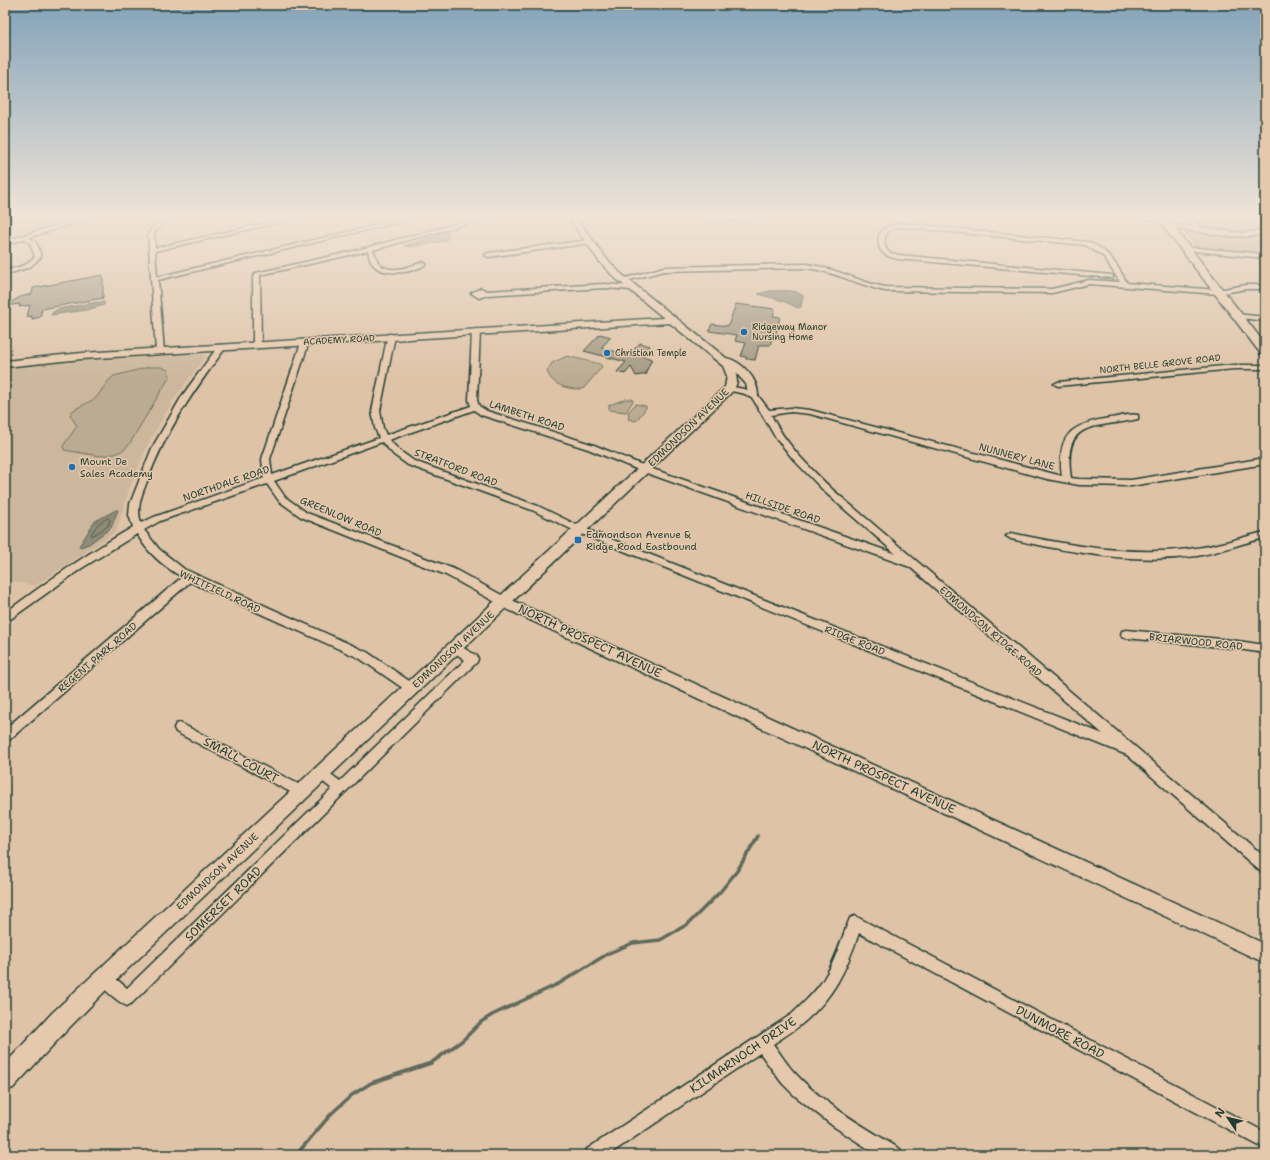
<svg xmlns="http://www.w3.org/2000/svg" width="1270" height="1160" font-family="'Shantell Sans',sans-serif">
<rect width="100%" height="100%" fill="#dec3a7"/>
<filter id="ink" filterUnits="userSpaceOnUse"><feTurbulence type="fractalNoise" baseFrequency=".025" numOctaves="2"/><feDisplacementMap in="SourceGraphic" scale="8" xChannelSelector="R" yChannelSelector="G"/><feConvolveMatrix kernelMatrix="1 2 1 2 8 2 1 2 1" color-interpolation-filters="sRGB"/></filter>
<g filter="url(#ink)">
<path fill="#ccb79c" d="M5,217H82L5,240Z
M195,354L205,355V357L172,402L148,444L129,490L116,532L35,586L5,580V368L73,362Z"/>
<path fill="#bbab92" stroke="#6d7463" d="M1172,217H1265V254L1198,248Z
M567,356L600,364L602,367L583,389C568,390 551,385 547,371L552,363Z
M149,367H161L168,370L170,376L130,443L125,449L115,454L100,456L64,450L63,446L77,426L70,415L72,411L96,398L109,380L114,376Z
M626,399H632L633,401L626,412L609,410V405Z
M636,404L646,406V408L636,421L628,419L629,416L628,412Z"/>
<path fill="#8d8a76" stroke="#616b5c" d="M444,232L448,233V239L444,241L411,247L404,246Z
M769,291C779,291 795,288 803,296L801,307L798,308L783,301L758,294Z
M98,302H104V305L87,310L51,315L53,312L58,309Z
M116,510H118L111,528L89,544L81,547L79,546L95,521Z"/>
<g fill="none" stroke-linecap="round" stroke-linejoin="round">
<path stroke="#4b5c4e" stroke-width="1" d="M108,518L110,520L108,526L92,536L91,534L98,524Z"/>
<path stroke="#616b5c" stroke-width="3.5" d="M296,1155L332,1113L352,1095L371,1083L431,1063L463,1040L481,1022L492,1015L560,983L609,953L633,943L660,940L688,924L720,892L737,871L758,836"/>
</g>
<path fill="#a39a83" stroke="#1f3d34" d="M103,275V298L42,309L40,317L32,319V316L27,317L30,305L19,307L20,304L5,306L20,297L32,294L33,288Z
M736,304L775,309L773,316L780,317L775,338H772L770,345H759L755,360L746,359V357L741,356L746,343L735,341L737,335L709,331L712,324L728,326Z
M600,334L611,337L601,348L629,355L640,343L650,346L642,356L652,359L646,372L647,374L636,376L631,367L625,374L617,372L626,362L584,351Z"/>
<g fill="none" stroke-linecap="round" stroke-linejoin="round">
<defs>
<path id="minor" d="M169,217H176L157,229L154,234L155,248L292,217H302L155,251L157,277L411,217H421L158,280L164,351L160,353L156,351L148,234L153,227Z
M482,217H491L373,250C375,253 376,259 378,262C388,276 411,266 423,262L426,264C414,273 382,278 372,263C370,260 369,255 368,251L260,275L261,345L257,347L253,345V277L256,273L350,252Z
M695,217H766L763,219L716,221Z
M1139,217H1158L1165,219L1162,221L1142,219Z
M1184,217C1193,217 1195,220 1200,227L1241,233L1265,230V234C1233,242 1200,229 1168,229L1165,227L1168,225L1193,226Z
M901,223L1088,242C1109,250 1117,265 1127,283L1218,290L1246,285H1265V289H1246L1218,294L1089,284L1052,293L885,291C858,285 834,271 806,268L664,271L622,282L619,280L664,267L806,264C834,267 858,282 885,287L1052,289L1089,280L1120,282L1103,256L1085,245L901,227C887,228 882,236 886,249L890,253L899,255L1111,275L1113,276V278L898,259C894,258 889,257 886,255C876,249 876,234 885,228C890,225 896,224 901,223Z
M27,235L37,244L41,257L30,267L5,275V271L25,265L35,257L31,245L24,237Z
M590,240L592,241V243L488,257L485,255L488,253Z
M1186,247L1265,254V258L1184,250V248Z
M604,284L632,286L635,288L632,290L604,288L487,295L479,298L471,293L481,288L487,291Z
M1236,314L1265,317V321L1234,317L1233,316Z
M476,329L480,331L477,400L479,406L487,411L594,445L647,467L896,554L827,494L793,459L774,435L753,399L745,394L727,390V386L744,389L756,393L769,410L791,408L810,410L1062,476C1056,434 1072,424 1110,418C1119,417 1130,413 1138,415V419C1095,429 1062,418 1071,478L1079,479L1131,480L1265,458V464L1131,486L1079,485L1047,479L810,414L791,412L771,415C786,445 809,467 833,490L1265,857V873L1260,871L1127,755L577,532L532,510L408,465L394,455L382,442L274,481L285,497L307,513L454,569L507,598L508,601L507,604H499L446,575L301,517L279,501L267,484L160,521L144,530L159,549L184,569L367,652L415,685L417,688L415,691L411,693L407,691L359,658L190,582L9,740L5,741V729L182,577C164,567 147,552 137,534L82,568L5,623V613C46,582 88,553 133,527L129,515L130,504L152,448L182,396L219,345H225L226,347C195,389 166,430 148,479C142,494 136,507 141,523L154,517L264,478L262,459L302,340H305L309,342L270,459L272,475L379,438L375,428L372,411L388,334H391L395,336L380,411L383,428L386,435L471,406L469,400L472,331ZM474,410L481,415L588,449L641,471L910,567L1103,734L583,528L538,506L414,461L400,451L389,440Z
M1234,365H1265V369H1234L1058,386L1054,384L1058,382Z
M1265,532V538C1242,543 1220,552 1197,556C1134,564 1072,553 1011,539L1006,536L1011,533C1072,546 1134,557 1196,548C1220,545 1242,537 1265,532Z
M1126,630L1231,640L1265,645V653L1231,648L1126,638L1122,637L1121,634L1122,631Z
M455,643L477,656L478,659L477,662L132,1003L127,1006C117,1001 101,988 97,978L99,973L104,971L109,973L127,988L332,789L317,777L315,773L317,769L321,767L340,781L465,660L451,650L450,647L451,644Z
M180,723L306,788L308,792L306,796L302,798L298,796L176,732L174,728L176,724Z
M855,916L1265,1132V1149L859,933C846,970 834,997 803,1023C794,1031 783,1037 773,1044C780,1053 786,1063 793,1071C823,1104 863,1126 900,1149L902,1155H878L833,1126L794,1095L782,1083L760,1053L608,1155H585L587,1149L792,1014C803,1003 815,993 823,980C836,961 841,939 850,918Z"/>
<path id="tertiary" d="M83,217H95L5,245V241Z
M503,596L1265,944V963L498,605L496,601L498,597Z"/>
<path id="secondary" d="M568,217H576L605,257L620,273L726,358C742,361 758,379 758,395L753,398L749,397L746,384L736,373L737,382L734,390L111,985L68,1029L13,1088L5,1091V1064L52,1013L725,387L727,376L723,366L670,323L82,359L5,367V361L82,353L664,318L614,277L599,261Z"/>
<path id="primary" d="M1156,217H1166L1265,344V355L1261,354Z"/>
</defs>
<use href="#minor" stroke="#1f3d34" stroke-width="3"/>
<use href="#tertiary" stroke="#1f3d34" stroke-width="3"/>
<use href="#secondary" stroke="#1f3d34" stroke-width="3"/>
<use href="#primary" stroke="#1f3d34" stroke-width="3"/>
<use href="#minor" fill="#e6c9ac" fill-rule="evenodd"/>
<use href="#tertiary" fill="#e6c9ac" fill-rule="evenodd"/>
<use href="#secondary" fill="#e6c9ac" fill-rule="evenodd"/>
<use href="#primary" fill="#e6c9ac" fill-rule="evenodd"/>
</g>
</g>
<linearGradient id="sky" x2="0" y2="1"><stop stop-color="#83a3ba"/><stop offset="0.57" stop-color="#f0e4d7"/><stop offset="1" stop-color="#f0e4d7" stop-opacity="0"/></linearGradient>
<rect width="1270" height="379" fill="url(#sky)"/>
<g fill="#1f6fb2" stroke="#e6c9ac" stroke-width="1.5">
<circle cx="744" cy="332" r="4"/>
<circle cx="607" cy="353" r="4"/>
<circle cx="72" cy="467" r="4"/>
<rect x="574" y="536" width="8" height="8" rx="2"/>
</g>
<g text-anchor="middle" stroke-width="3" stroke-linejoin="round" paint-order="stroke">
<g font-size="9" fill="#1f3d34" stroke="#e6c9ac" text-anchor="start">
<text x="752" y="330">Ridgeway Manor<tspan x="752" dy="10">Nursing Home</tspan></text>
<text x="615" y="356">Christian Temple</text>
</g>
<g font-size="9" fill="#1f3d34" stroke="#e6c9ac">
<text transform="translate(339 340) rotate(-3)" y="3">ACADEMY ROAD</text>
<text transform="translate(1160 364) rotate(-6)" y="3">NORTH BELLE GROVE ROAD</text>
</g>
<g font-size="10" fill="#1f3d34" stroke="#e6c9ac">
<text transform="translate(527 415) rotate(18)" y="4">LAMBETH ROAD</text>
<text transform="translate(688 427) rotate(-44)" y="4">EDMONDSON AVENUE</text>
<text transform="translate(1017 456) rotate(15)" y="4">NUNNERY LANE</text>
<text transform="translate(456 467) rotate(21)" y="4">STRATFORD ROAD</text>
<text transform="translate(226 483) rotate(-19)" y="4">NORTHDALE ROAD</text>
<text transform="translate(783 507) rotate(19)" y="4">HILLSIDE ROAD</text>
<text transform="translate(341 516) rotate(23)" y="4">GREENLOW ROAD</text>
<text transform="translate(220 591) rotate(25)" y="4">WHITFIELD ROAD</text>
<text transform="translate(991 631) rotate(41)" y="4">EDMONDSON RIDGE ROAD</text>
<text transform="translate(855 640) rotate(22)" y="4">RIDGE ROAD</text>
<text transform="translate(1196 641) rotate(6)" y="4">BRIARWOOD ROAD</text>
<text transform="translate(453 649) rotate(-43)" y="4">EDMONDSON AVENUE</text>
<text transform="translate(97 657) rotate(-41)" y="4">REGENT PARK ROAD</text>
<text transform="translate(217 871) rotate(-43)" y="4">EDMONDSON AVENUE</text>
</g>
<g font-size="10" fill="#1f3d34" stroke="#e6c9ac" text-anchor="start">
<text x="80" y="465">Mount De<tspan x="80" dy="12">Sales Academy</tspan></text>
<text x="586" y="538">Edmondson Avenue &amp;<tspan x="586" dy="12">Ridge Road Eastbound</tspan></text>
</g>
<g font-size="12" fill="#1f3d34" stroke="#e6c9ac">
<text transform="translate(590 641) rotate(25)" y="4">NORTH PROSPECT AVENUE</text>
<text transform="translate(241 760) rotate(28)" y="4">SMALL COURT</text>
<text transform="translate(884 777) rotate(25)" y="4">NORTH PROSPECT AVENUE</text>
<text transform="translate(223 904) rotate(-44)" y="4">SOMERSET ROAD</text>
<text transform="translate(1060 1032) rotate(28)" y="4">DUNMORE ROAD</text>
<text transform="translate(743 1055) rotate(-34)" y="4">KILMARNOCH DRIVE</text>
</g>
</g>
<rect width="1270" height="1160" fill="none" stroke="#e6c9ac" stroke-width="20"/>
<rect x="10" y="10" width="1250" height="1140" fill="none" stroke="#1f3d34" stroke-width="1.5" filter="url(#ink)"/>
<g transform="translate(1228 1118) rotate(305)" stroke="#e6c9ac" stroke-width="3" paint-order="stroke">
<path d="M0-3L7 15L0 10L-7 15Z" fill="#1f3d34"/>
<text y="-6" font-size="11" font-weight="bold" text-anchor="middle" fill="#1f3d34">N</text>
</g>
</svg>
